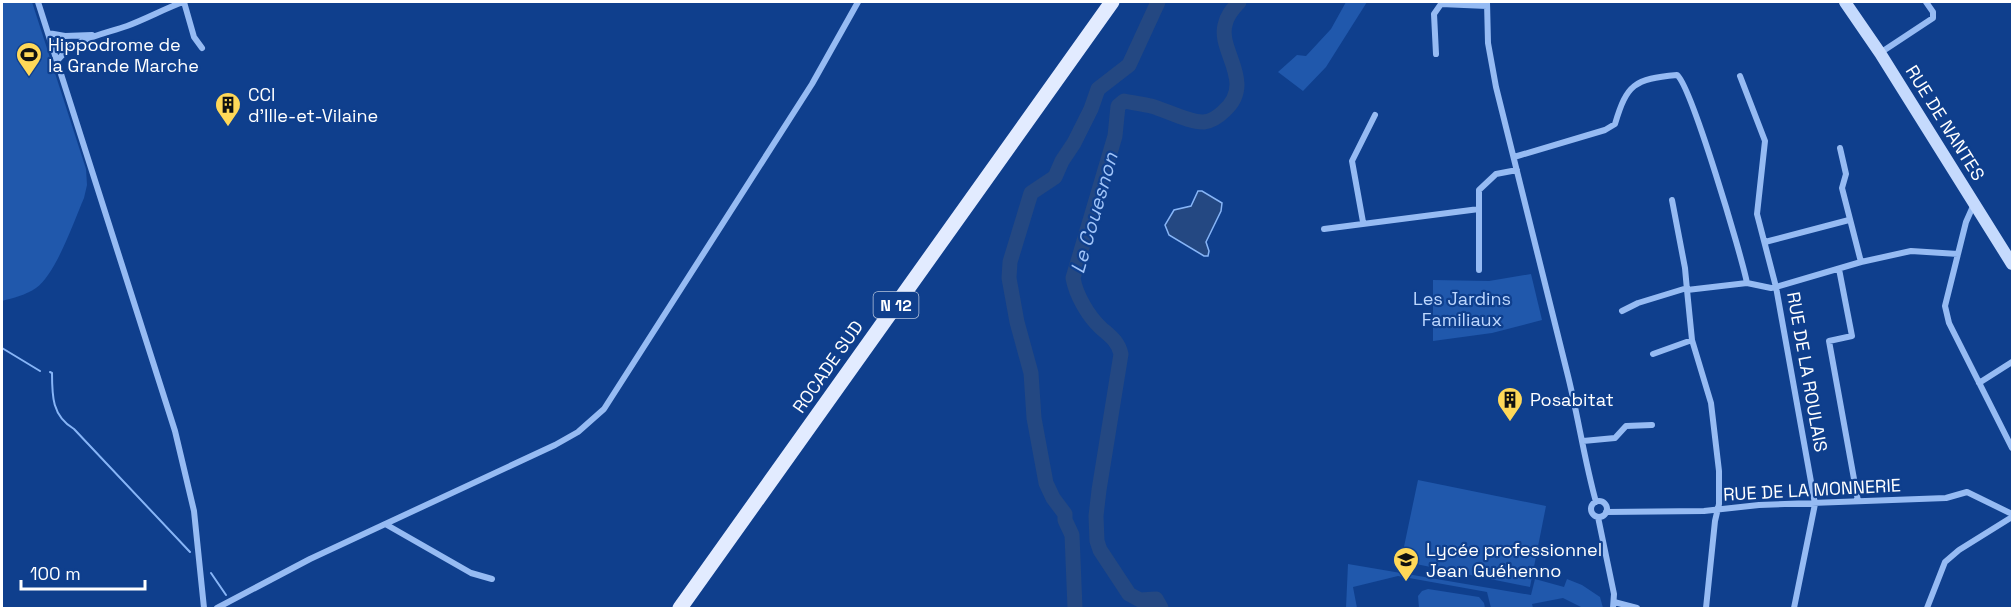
<svg xmlns="http://www.w3.org/2000/svg" width="2014" height="610" font-family="'Space Grotesk',sans-serif">
<rect width="100%" height="100%" fill="#0f3f8d"/>
<path fill="#2058ac" d="M2,2H32L86,169L87,185L84,198C74,221 56,274 36,288C26,295 13,298 2,301Z
M1346,2H1367L1326,67L1303,91L1278,72L1297,55L1306,56L1331,29Z
M1531,274L1542,320L1492,333L1433,341V280L1489,281Z
M1418,480L1546,506L1530,587L1401,561Z
M1348,564L1531,595L1535,579L1564,587L1567,579L1582,585L1600,597L1603,608H1583L1563,598L1532,604L1533,608H1491L1487,592L1398,576L1353,587L1357,608H1346Z
M1428,589L1479,597L1484,603L1485,608H1419L1418,596L1422,591Z"/>
<path fill="#244882" stroke="#87b5f7" stroke-width="1.5" d="M1198,191H1202L1222,203L1221,211L1206,242L1209,251L1208,256H1204L1169,235L1165,225L1174,210L1191,206Z"/>
<g fill="none" stroke-linecap="round" stroke-linejoin="round">
<path stroke="#87b5f7" stroke-width="2" d="M2,348L40,371
M50,372L52,373C52,396 52,416 74,429L190,552
M211,573L226,595
M234,608H235"/>
<path stroke="#244882" stroke-width="15" d="M1075,608L1072,535L1065,520V514L1053,498L1046,483L1034,418L1031,373L1017,322L1009,278L1010,262L1031,193L1055,177L1062,161L1074,143L1091,109L1098,89L1129,65L1158,2
M1161,608L1156,599L1140,600L1129,594L1100,550L1097,541L1096,516L1099,490L1121,354C1118,341 1110,336 1101,328C1088,316 1076,295 1073,278L1115,136L1118,106L1124,101C1133,103 1143,104 1151,106C1166,110 1190,123 1204,122C1212,121 1219,116 1224,111C1256,83 1218,51 1225,25C1227,15 1233,9 1239,2"/>
<path stroke="#96bbf3" stroke-width="6" d="M38,2L175,431L194,511L204,608
M184,2L194,37L202,48
M1487,2L1488,43L1496,87C1519,182 1543,277 1567,372C1578,415 1584,459 1596,502
M48,33L65,36L92,35
M1880,53L1933,18V12L1926,2
M1436,54L1434,14L1441,4L1487,6
M57,61C75,38 101,35 127,26C146,19 164,9 183,2
M1740,76L1765,141L1757,214L1776,287L1815,504L1794,608
M1840,148L1846,174L1842,188L1861,262
M1514,157L1605,130L1615,124C1627,84 1634,79 1677,75C1691,85 1742,257 1747,283
M1672,200L1685,268L1687,290L1747,283L1771,288L1776,287L1861,262L1911,251L1958,254
M1974,204L1966,222L1945,306L1949,323L2012,448
M1363,222L1352,161L1375,115
M1324,229L1479,209
M1765,242L1849,220
M1839,269L1852,336L1829,341L1858,501
M1479,270V190L1496,174L1517,170
M1687,290L1692,340L1711,403L1719,471V504L1715,521L1706,608
M1622,311L1638,303L1687,288
M1653,354L1692,340
M1979,383L2012,362
M1583,441L1615,438L1626,426L1652,425
M1591 509a8 8 0 1 1 16 0a8 8 0 1 1-16 0Z
M1606,512L1704,511L1759,505L1946,498L1967,492L2012,514
M1598,517L1614,594L1613,608
M387,525L471,573L492,579
M1614,602L1637,608
M217,608L310,559L555,445L578,432L604,409L812,84L858,2
M1927,608L1945,562L1959,550L2012,517"/>
<path stroke="#c5dafd" stroke-width="12" d="M1845,2L1880,53L2012,264"/>
<path stroke="#e2ebff" stroke-width="15" d="M680,608L1112,2"/>
</g>
<defs>
<symbol id="stadium-pin" viewBox="-11 -11 22 30"><path d="M0 17L-7.5 6A9.5 9.5 0 1 1 7.5 6Z" fill="#ffd858" stroke="#0f3f8d"/><path d="M0-5a6.5 5 0 1 0 0 10a6.5 5 0 1 0 0-10ZM-3.5-1.8h7v3.6h-7Z" fill="#111"/></symbol>
<symbol id="building-pin" viewBox="-11 -11 22 30"><path d="M0 17L-7.5 6A9.5 9.5 0 1 1 7.5 6Z" fill="#ffd858" stroke="#0f3f8d"/><path d="M-4-6H4V6H1V3H-1V6H-4ZM-2.5-4.3h1.7v1.8h-1.7ZM.8-4.3h1.7v1.8H.8ZM-2.5-1h1.7V.8h-1.7ZM.8-1h1.7V.8H.8Z" fill="#111"/></symbol>
<symbol id="school-pin" viewBox="-11 -11 22 30"><path d="M0 17L-7.5 6A9.5 9.5 0 1 1 7.5 6Z" fill="#ffd858" stroke="#0f3f8d"/><path d="M0-5L7-2L0 1L-7-2ZM-4 1L0 2.5L4 1V4Q0 6-4 4Z" fill="#111"/></symbol>
</defs>
<g fill-rule="evenodd">
<use href="#stadium-pin" x="14" y="40" width="30" height="40"/>
<use href="#building-pin" x="213" y="90" width="30" height="40"/>
<use href="#building-pin" x="1495" y="385" width="30" height="40"/>
<use href="#school-pin" x="1391" y="545" width="30" height="40"/>
</g>
<g text-anchor="middle" stroke-width="4.5" stroke-linejoin="round" paint-order="stroke">
<rect fill="#0f3f8d" stroke="#b7c5dd" stroke-width="1.5" x="873.5" y="292" width="45" height="26" rx="4.5"/>
<g font-size="16" font-weight="bold" fill="#fff">
<text x="896" y="311">N 12</text>
</g>
<g font-size="18" fill="#fff" stroke="#0f3f8d" text-anchor="start">
<text x="48" y="51">Hippodrome de<tspan x="48" dy="21">la Grande Marche</tspan></text>
<text x="248" y="101">CCI<tspan x="248" dy="21">d'Ille-et-Vilaine</tspan></text>
<text x="1530" y="406">Posabitat</text>
<text x="1426" y="556">Lycée professionnel<tspan x="1426" dy="21">Jean Guéhenno</tspan></text>
</g>
<g font-size="18" fill="#fff" stroke="#0f3f8d">
<text transform="translate(1945 123) rotate(58)" y="6">RUE DE NANTES</text>
<text transform="translate(828 367) rotate(-55)" y="6">ROCADE SUD</text>
<text transform="translate(1807 372) rotate(80)" y="6">RUE DE LA ROULAIS</text>
<text transform="translate(1812 490) rotate(-3)" y="6">RUE DE LA MONNERIE</text>
</g>
<g font-size="18" fill="#bdd7fe" stroke="#0f3f8d">
<text x="1462" y="305">Les Jardins<tspan x="1462" dy="21">Familiaux</tspan></text>
</g>
<g font-size="20" font-style="italic" fill="#a1c5fa" stroke="#0f3f8d">
<text transform="translate(1094 213) rotate(-74)" y="7">Le Couesnon</text>
</g>
</g>
<rect width="2014" height="610" fill="none" stroke="#ffffff" stroke-width="6"/>
<path d="M21 580v9h124v-9" fill="none" stroke="#ffffff" stroke-width="3"/>
<text x="30" y="580" font-size="18" fill="#ffffff" stroke="#0f3f8d" stroke-width="4.5" paint-order="stroke">100 m</text>
</svg>
